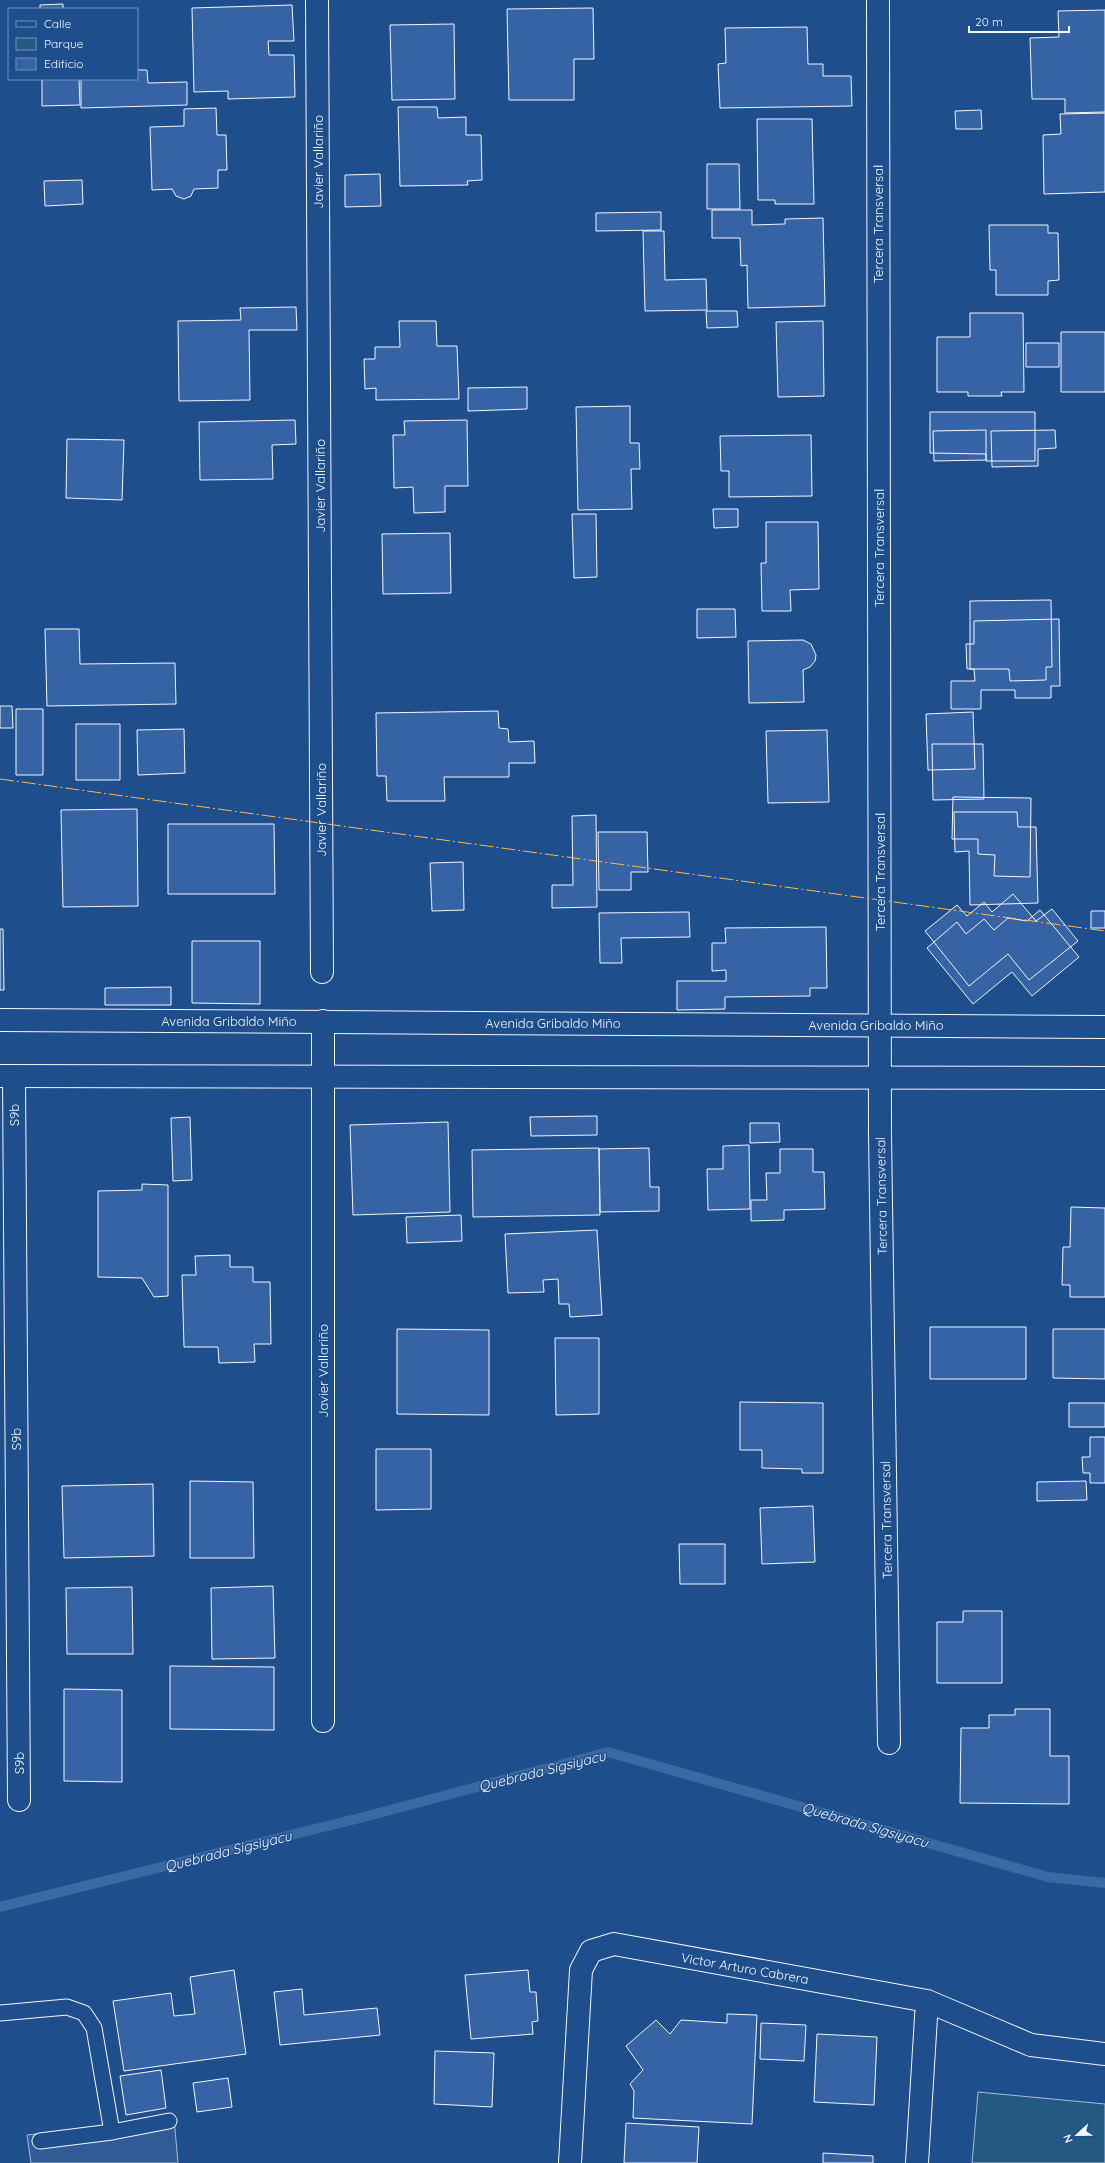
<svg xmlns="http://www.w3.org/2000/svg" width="1105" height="2163" font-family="Quicksand,sans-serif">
<rect width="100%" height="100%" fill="#1f4e8c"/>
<path fill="#245a82" stroke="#a8bbd7" d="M978,2092L1105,2104V2163H972Z"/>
<path fill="#305b95" stroke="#a8bbd7" d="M174,2118L178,2163H31L27,2135Z"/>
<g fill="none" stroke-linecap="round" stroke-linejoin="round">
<path stroke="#3b69a3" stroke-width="10" d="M0,1907L364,1817L608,1752L1048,1877L1105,1883"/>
</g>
<path fill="#3563a3" stroke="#f2f6ff" d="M63,4V9H40V5Z
M292,5L294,41H268L269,55H294L295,97L228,99V91L194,92L192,8Z
M593,8L594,59H574V100H509L507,9Z
M1105,10V112L1065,113V99H1032L1030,38L1059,37L1058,11Z
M454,24L455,99L392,100L390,25Z
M807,27L808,64H823V76H851L852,106L720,108L718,64L726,63L725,28Z
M137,70H147L148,83L187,82V105L81,108V79H137Z
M42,79H79L80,105L42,106Z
M398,107H437L438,118L466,117V135H481L482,180L467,181L468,185L400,186Z
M216,108L217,135H226L227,170H218V188L194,189L191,196L184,199L176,196L172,189L152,190L150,127L184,126V109Z
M981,110L982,129H956L955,111Z
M1105,113V192L1044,194L1043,135L1061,134L1060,114Z
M757,119H812L814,204H775V200H758Z
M707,164H739L740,209H707Z
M380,174L381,206L345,207V175Z
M82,180L83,204L45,206L44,181Z
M712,210H752V225L785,224V219L823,218L825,306L748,308L747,265L741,266L740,238H712Z
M661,212V230L596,231V213Z
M989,225H1048V233H1058L1059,280L1048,281V295H996V270H990Z
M643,231H664L665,280L706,279L707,310L645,311Z
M296,307L297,330H249L250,400L179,401L178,321L241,320L240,308Z
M706,311H737L738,327L707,328Z
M970,313H1023L1024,392H1001L1002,396H968V392H937V337H970Z
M399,321H436L437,346H457L459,399L376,400V388L365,389L364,359H375V347H400Z
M823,321L824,396L778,397L776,322Z
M1061,332H1105V392H1061Z
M1026,343H1059V367H1026Z
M527,387V409L468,411V388Z
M630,406V443H639L640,469H631L632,509L578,510L576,407Z
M930,412H1035V461H986V454L930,453Z
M295,420L296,444L272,445L273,479L200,480L199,422Z
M467,420L468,486H445V512L414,513L413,487L394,488L393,435H405L404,421Z
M986,430V460L934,461L933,431Z
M1055,430L1056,448L1038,449V466L992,467L991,431Z
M811,435L812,496L729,497V471H721L720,436Z
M67,439L124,440L122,500L66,498Z
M713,509H738V527L714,528Z
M572,514H596L597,577L574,578Z
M766,522H818L819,589L790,590L791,611H762L761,563H766Z
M450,533L451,593L383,594L382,534Z
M1051,600L1052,667H1046V680L1010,681L1009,669H970V601Z
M697,609H735L736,637L697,638Z
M1059,619L1060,686H1051V698H1015V690H981V709H951V681H975L974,669H967L966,644H974V621Z
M45,629H79L80,664L175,663L176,704L47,706Z
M803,640L811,644L816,655L815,661L810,667L803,670L804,702L749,703L748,641Z
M0,706H12L13,728H0Z
M16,709H43V775H16Z
M498,711L499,728L508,729L509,742L534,741L535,763H509V777H444L445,801H387L386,776H377L376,713Z
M973,712L975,769L928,770L926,714Z
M76,724H120V780H76Z
M184,729L185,773L138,775L137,730Z
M827,730L829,802L768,803L766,731Z
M932,744H983L984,799L933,800Z
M953,797L1031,798L1030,877L994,876L995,855L978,854V839H952Z
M137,809L138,906L63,907L61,810Z
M954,812H1017L1018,827H1036L1038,903L970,905L969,851L955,852Z
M596,815L597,907L552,908V885H573L572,816Z
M168,824H274L275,894H168Z
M598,832H647L648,872H631V890H599Z
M463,862L464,910L432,911L430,863Z
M1013,894L1036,921L1052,909L1078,941L1029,980L1008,954L969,986L925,931L957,905L967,916L984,902L992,912Z
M1040,910L1079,957L1032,996L1012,972L973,1004L927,948L957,922L966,934L984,919L994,930L1008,918L1027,921Z
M1091,911H1105V928H1091Z
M689,912L690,937L621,938L622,963H600L599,913Z
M826,927L827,988H810V996L725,997V1009L677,1010V981H726V970L712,971V943H726L725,928Z
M0,929H3L4,990H0Z
M192,941H260V1004L192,1003Z
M171,987V1005H105V988Z
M597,1116V1135L531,1136L530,1117Z
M190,1117L192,1180L173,1181L171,1118Z
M448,1122L450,1212L353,1215L350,1125Z
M750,1123H779L780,1142L750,1143Z
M749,1145L750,1209L708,1210L707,1169H723V1146Z
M599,1148L600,1215L473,1217L472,1150Z
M649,1148L650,1187H659V1211L600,1212L599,1149Z
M780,1149H813V1172H824L825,1209L784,1210V1220L751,1221V1200H767L766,1173H780Z
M142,1184L168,1185V1296L154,1297L142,1278L98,1277V1191L142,1190Z
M1071,1207L1105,1208V1297H1070V1285H1062L1063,1247H1070Z
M461,1215L462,1241L407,1243L406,1217Z
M597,1230L602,1315L570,1317L569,1304H559L558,1279L543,1280L544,1292L508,1293L505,1234Z
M230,1255V1267H253V1282H270L271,1344H254L255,1362L219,1363L218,1347H184L182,1275H196L195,1256Z
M930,1327H1026V1379H930Z
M397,1329L489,1330V1415L397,1414Z
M1053,1329H1105V1379L1053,1378Z
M555,1338H599V1414L556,1415Z
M740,1402L823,1403V1473H802V1469L762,1468V1450H740Z
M1069,1403H1105V1427H1069Z
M1090,1437H1105V1483H1090V1473H1083L1082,1457H1090Z
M376,1449H431V1509L376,1510Z
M190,1481L253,1482L254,1558H190Z
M1086,1481L1087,1500L1037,1501V1482Z
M153,1484L154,1556L64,1558L62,1486Z
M813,1506L815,1562L762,1564L760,1508Z
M679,1544H725V1584H680Z
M273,1586L275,1658L212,1659L211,1588Z
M132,1587L133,1654H67L66,1588Z
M963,1611H1002V1683H937V1622H963Z
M170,1666L274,1667V1730L170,1729Z
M64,1689L122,1690V1782L64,1781Z
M1015,1709H1050V1756H1069V1804L960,1803L961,1728H989V1715H1015Z
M234,1970L246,2054L124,2071L113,2001L171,1993L174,2016L195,2014L190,1977Z
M528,1970L530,1992H536L538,2021L532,2022L533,2034L471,2039L465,1975Z
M302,1989L304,2015L377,2008L380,2035L280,2045L274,1992Z
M727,2014L757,2015L752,2124L633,2118L634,2091L630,2084L643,2070L626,2046L656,2020L670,2034L681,2020L727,2023Z
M761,2023L806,2025L804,2061L760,2059Z
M817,2034L877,2037L874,2105L814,2102Z
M435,2051L494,2053L492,2107L434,2104Z
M161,2070L166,2108L126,2115L120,2076Z
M228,2078L232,2107L197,2112L193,2083Z
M626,2123L699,2127L697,2163H624Z
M823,2153L873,2156V2163H823Z"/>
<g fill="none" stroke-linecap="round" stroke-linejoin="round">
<defs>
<path id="lane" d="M0,2013L67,2007L84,2013L94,2028L112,2132L40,2141
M112,2132L169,2121"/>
<path id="street" d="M317,0L322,972
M878,0L880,1134L889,1743
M323,1021V1721
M14,1077L19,1800
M570,2163L581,1970L591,1951L614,1944L927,2001L1031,2045L1105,2054
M917,2163L927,2001"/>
<path id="secondary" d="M0,1020L1105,1027
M0,1076L1105,1078"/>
</defs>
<use href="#lane" stroke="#f2f6ff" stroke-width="17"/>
<use href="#street" stroke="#f2f6ff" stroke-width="24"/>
<use href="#secondary" stroke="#f2f6ff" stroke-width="24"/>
<use href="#lane" stroke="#1f4e8c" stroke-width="15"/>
<use href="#street" stroke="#1f4e8c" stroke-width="22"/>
<use href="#secondary" stroke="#1f4e8c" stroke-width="22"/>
<path stroke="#ffb74d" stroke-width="1" stroke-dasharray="14 3 2 3" stroke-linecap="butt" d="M0,779L1105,931"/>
</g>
<g text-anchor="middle" stroke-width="3" stroke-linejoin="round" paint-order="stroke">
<g font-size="13" fill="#f2f6ff" stroke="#1f4e8c">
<text transform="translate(318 162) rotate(-90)" y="5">Javier Vallariño</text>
<text transform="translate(878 224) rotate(-90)" y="5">Tercera Transversal</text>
<text transform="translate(320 486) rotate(-90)" y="5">Javier Vallariño</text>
<text transform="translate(879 548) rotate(-90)" y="5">Tercera Transversal</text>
<text transform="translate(321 810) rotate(-90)" y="5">Javier Vallariño</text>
<text transform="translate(880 872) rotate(-90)" y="5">Tercera Transversal</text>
<text x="229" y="1026">Avenida Gribaldo Miño</text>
<text x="553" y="1028">Avenida Gribaldo Miño</text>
<text x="876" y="1030">Avenida Gribaldo Miño</text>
<text transform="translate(14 1115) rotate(-90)" y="5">S9b</text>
<text transform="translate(881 1196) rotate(-91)" y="5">Tercera Transversal</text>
<text transform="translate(323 1371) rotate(-90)" y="5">Javier Vallariño</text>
<text transform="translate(16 1439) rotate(-90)" y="5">S9b</text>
<text transform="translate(886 1520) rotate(-91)" y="5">Tercera Transversal</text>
<text transform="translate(19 1763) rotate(-90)" y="5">S9b</text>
<text transform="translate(745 1968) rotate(10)" y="5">Victor Arturo Cabrera</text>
</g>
<g font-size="14" font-style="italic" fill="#f2f6ff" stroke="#1f4e8c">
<text transform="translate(542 1771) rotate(-14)" y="5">Quebrada Sigsiyacu</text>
<text transform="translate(865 1825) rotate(16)" y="5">Quebrada Sigsiyacu</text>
<text transform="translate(228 1851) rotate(-14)" y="5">Quebrada Sigsiyacu</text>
</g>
</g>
<rect x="8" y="8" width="130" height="72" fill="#1f4e8c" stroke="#7391ba"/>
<rect x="16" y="21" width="20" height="6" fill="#1f4e8c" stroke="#7391ba"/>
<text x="44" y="28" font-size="12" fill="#f2f6ff">Calle</text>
<rect x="16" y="38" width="20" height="12" fill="#245a82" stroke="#7391ba"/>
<text x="44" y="48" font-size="12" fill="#f2f6ff">Parque</text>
<rect x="16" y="58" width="20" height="12" fill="#3563a3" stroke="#7391ba"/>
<text x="44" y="68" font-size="12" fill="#f2f6ff">Edificio</text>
<g transform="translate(1077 2135) rotate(248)" stroke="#1f4e8c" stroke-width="3" paint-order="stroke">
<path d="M0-3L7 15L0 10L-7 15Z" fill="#f2f6ff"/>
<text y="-6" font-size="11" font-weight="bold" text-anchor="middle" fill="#f2f6ff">N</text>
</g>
<path d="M969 26v6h100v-6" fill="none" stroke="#f2f6ff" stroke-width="2"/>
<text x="975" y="26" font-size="12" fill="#f2f6ff" stroke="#1f4e8c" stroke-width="3" paint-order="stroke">20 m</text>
</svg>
